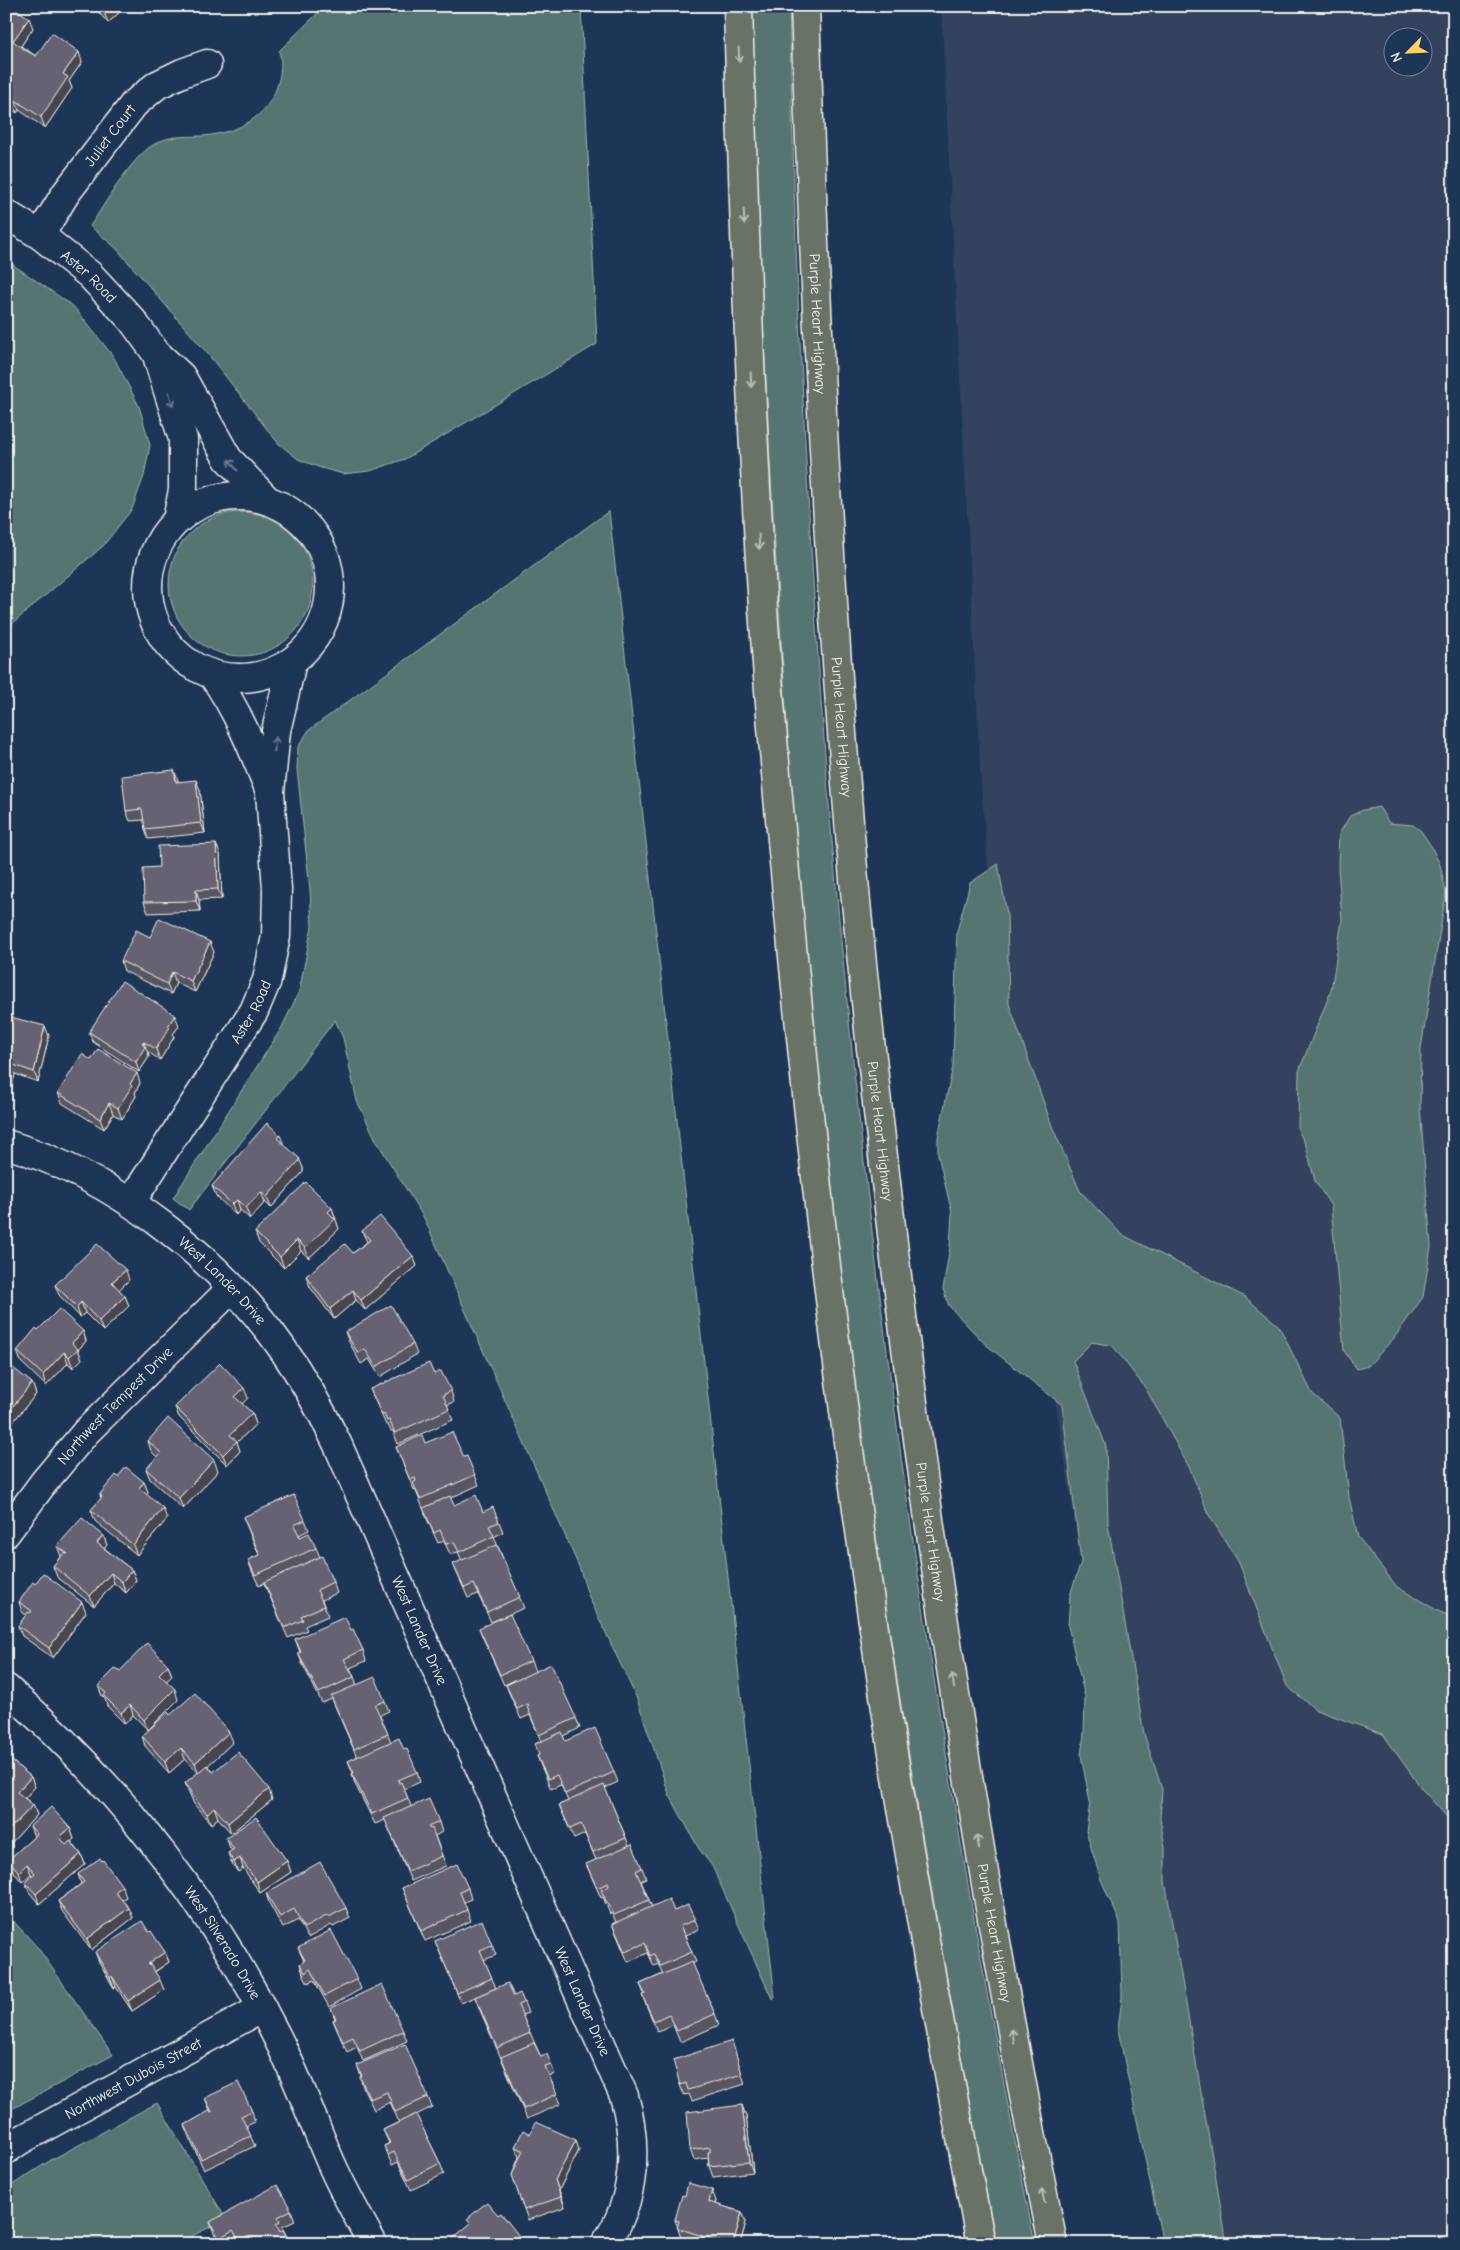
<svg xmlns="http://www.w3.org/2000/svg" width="1460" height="2250" font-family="'Comic Neue',sans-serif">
<rect width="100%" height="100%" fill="#1d3557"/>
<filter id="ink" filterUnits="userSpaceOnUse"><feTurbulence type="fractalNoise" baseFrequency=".02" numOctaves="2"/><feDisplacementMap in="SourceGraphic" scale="10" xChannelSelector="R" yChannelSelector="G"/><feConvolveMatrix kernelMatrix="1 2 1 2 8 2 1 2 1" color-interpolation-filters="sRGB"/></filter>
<g filter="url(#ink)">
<path fill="#33425f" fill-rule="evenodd" d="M941,6H1454V2244H1214L1108,1723L1011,1133L981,785ZM1392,38H1422V68H1392Z"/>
<path fill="#567472" stroke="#a5b2ad" d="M325,6H581L597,344L405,459L370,471L343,474L318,467L298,459L278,443L207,353L116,248L90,226C106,203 130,159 153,145C168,135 183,137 201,136C231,134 262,122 275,92C280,80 283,64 279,51Z
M752,6H789C793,131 795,255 802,380C812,587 826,795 847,1001C888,1418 953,1833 1035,2244H996C928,1888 868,1530 828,1170C785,784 762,395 752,6Z
M6,260L73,306L113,356L139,406L150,445L144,476L132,509L103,546L6,629Z
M609,511L775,1998L772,1999L712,1866L699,1849L669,1794L637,1699L588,1595L580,1569L424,1218L377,1142L357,1101L343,1038L335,1020L189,1210L173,1198L281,1029L299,992L312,926L310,890L297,769L298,747L309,730Z
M169 584a72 72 0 1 1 144 0a72 72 0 1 1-144 0Z
M1379,807L1389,823L1413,825L1421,831L1431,846L1440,865L1446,893L1421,1048L1420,1107L1431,1247L1423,1297L1394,1338L1368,1366L1357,1369L1344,1351L1331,1206L1315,1181L1306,1146L1298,1130L1299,1071L1331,991L1342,920L1338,867L1339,834L1350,816L1363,810Z
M998,864L1007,914L1009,1004L1052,1126L1080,1191L1121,1234L1245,1297L1279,1326L1312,1393L1340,1418L1349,1497L1358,1537L1397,1587L1440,1612L1454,1617V1825L1421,1788L1383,1734L1316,1710L1287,1686L1239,1563L1209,1515L1189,1467L1146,1389L1113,1346L1092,1342L1073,1361L1106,1446L1108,1524L1144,1734L1162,1789L1160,1819L1165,1847V1881L1227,2244H1163L1118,2030L1122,1997L1120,1922L1101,1880L1086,1831L1090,1802L1081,1755L1084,1734L1085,1697L1068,1626L1070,1595L1081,1562L1062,1405L985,1344L949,1306L943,1289L950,1247L952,1213L938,1155V1137L953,1066L957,931L970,883Z
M6,1913L38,1948L113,2055L6,2112Z
M157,2103L226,2219L176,2244H6V2189L51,2160Z"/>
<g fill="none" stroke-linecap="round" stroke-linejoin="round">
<defs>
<g id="minor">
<path id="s1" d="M6,214L40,235L90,275L132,320L156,353L181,376L228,459L267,500"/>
<path id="s2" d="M40,235L66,193L134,104L157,85L182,73L207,64"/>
<path d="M158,359L183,439V490L177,520"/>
<circle cx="239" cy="587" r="91"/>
<path d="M212,674C237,709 253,749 269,789"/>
<path id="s3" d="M6,1144C114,1176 218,1257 282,1348C303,1378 321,1410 337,1443L624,2096C638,2145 636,2201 605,2244"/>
<path id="s4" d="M131,1202L254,1011L267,980L276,936L277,889L270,792L276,731L292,662"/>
<path id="s5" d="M6,1533L44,1482L86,1432L232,1288"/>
<path id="s6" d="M6,1688C120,1787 208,1900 276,2035C296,2074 311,2116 328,2156C341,2187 357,2215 373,2244"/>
<path id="s7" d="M6,2150L19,2141L262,2008"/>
</g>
<g id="major">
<path d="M738,6C743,191 749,376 760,561C768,696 781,832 794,967C818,1215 848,1462 886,1709C914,1888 947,2066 981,2244"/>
<path id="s8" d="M805,6C814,274 826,542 848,809C859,948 875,1087 891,1226C931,1567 985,1907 1053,2244"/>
</g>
</defs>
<use href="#minor" stroke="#f4f1e8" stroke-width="31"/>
<use href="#major" stroke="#f4f1e8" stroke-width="31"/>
<use href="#minor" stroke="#1d3557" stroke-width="28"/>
<use href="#major" stroke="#697266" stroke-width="28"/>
</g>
<path fill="#585463" stroke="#f4f1e8" d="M6,6L33,28L21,46L36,56L82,62L69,81L72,88L45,128L19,110L17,113L6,106Z
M93,6H126L108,23Z
M178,780V782L200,790L205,833L148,839L145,829L144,820L130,821L126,811Z
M216,844L220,854L222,899L199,900L200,911L148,913L144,902L159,867Z
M150,937L214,952L195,992L176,983L171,994L124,971L121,961Z
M6,1016L49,1036L38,1082L15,1074L10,1094H6Z
M179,1026L173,1034L174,1037L160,1060L148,1052L149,1057L139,1072L93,1042L89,1032Z
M91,1060L140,1083L135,1093L136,1096L122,1119L113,1114L104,1129L62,1103L58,1093Z
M284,1144L303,1168V1172L271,1208L265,1202L250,1219L240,1210L236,1215L216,1196L212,1186Z
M332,1208L339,1229L309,1258L301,1251L284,1268L259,1243L255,1232Z
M362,1231L413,1256L417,1266L365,1310L356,1300L334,1319L310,1287L306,1276L353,1253L367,1242Z
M129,1280L119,1290L125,1296L129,1306L103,1331L85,1313L80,1317L59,1295L55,1285Z
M38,1330L83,1331L86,1341L78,1350L82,1359L73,1368L68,1363L46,1386L21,1362L17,1351Z
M345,1332L413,1344L417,1354L380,1377L369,1359L361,1364L349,1342Z
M6,1366L32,1383L36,1394L13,1422L6,1416Z
M434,1374L451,1391L454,1402L447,1405L453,1420L398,1444L393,1431H391L388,1425H386L370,1389Z
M248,1398L242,1404L252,1413L256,1424L237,1442L240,1451L227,1465L179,1417L175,1407Z
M148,1441L218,1471L183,1509L150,1479L146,1469L157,1457L151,1451Z
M425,1443L464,1457L475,1475L479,1485L450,1498L454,1505L483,1512L499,1522L503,1532L494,1537L524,1608L491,1622L478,1594L468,1598L453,1564L462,1561L458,1552L450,1554L444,1541L438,1543L427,1519L423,1508L415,1489L414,1490L396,1447Z
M118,1477L144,1482L148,1492L146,1494L167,1519L137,1555L95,1521L91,1510L101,1499L100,1494Z
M243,1517L305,1520L309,1530L299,1535L300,1537L316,1548L320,1557L333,1582L337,1593L322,1600L328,1616L305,1626L307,1630L288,1638L264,1583L259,1586L252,1571L248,1560L259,1555Z
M103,1535L107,1545L104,1548L132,1570L136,1580L126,1593L114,1583L94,1606L57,1577L53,1566L61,1556L57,1546Z
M35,1584L86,1612L53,1658L22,1636L18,1626L26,1615L22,1612L19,1602Z
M479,1628L531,1661L535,1671L576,1718L580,1728L563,1736L565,1741L614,1772L618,1782L605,1788L629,1845L642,1868L646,1878L641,1881L652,1907L674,1911L695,1920L699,1930L685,1936L696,1962L692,1964L715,2014L719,2025L680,2042L673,2025L657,2031L642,1995L644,1994L640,1984L663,1974L658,1964L654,1966L648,1953L628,1962L612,1924L616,1922L612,1913L610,1914L603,1897L601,1898L586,1864L596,1860L585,1834L574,1839L559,1805L568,1801L561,1785L551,1789L541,1766L537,1756L539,1755L535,1744L541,1741L530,1715L521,1719L510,1695L506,1685L515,1680L504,1685L483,1638Z
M351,1630L363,1650L366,1661L350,1668L354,1677L357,1685L385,1701L389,1711L380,1715L391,1742L404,1750L417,1772L420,1782L404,1789L411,1806L439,1822L442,1832L435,1836L446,1866L411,1881L385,1820L375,1824L355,1784L352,1774L353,1773L348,1761L357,1757L332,1699L322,1703L302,1663L298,1653L300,1652L295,1639Z
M168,1665L172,1676L166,1681L178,1700L148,1730L133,1715L125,1724L107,1706L105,1699L102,1696L98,1686L120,1671Z
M170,1715L233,1742L208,1765L213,1772L272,1800L231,1833L218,1818L211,1824L194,1804L185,1783L198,1773L185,1759L169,1773L145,1746L142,1736Z
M6,1756L31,1777L35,1787L25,1798L33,1805L37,1815L11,1843L6,1838Z
M30,1826L70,1828L74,1839L71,1841L81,1854L85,1864L39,1904L29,1892L25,1882L32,1875L31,1874L22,1882L12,1870L8,1860L34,1837Z
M226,1838L287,1861L291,1872L260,1893L243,1868L238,1872L232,1864L228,1853L232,1851L230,1848Z
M78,1874L126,1897L122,1900L129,1908L133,1918L91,1950L62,1911L58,1901L81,1884Z
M402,1888H468L471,1899L464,1902L471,1921L425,1941Z
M266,1893L346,1908L350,1918L333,1927L331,1925L308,1938L298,1920L283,1928L269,1903Z
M149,1932L165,1952L169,1962L155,1972L164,1990L132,2011L116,1987L114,1988L99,1962L95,1952Z
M435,1941L492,1945L496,1955L484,1960L496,1988L461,2003Z
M298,1948L357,1979L361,1989L329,2007L314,1980L308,1983L303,1974L300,1964L304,1961Z
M514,1996L524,2002L528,2013L522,2015L541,2057L551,2064L555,2074L549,2076L561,2104L527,2119L501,2058L479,2008L475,1997Z
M331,2008L403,2031L407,2041L363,2061L357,2047L347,2052L337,2030L333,2020L335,2019Z
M735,2052L745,2084L692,2101L689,2094L684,2095L680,2085Z
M357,2065L428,2097L432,2107L416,2115L440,2163L444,2174L411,2190L398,2162L392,2165L384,2146L389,2143L383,2130L399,2122L390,2102L374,2110L363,2087L360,2077L361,2076Z
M205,2098L252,2111L255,2122L246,2126L255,2146L204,2170L188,2135L185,2125L210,2111Z
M746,2116L753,2172L713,2177L709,2166L708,2158L694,2160L690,2150Z
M530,2134L579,2150L559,2190L565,2207L528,2220L512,2175L519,2157L515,2147Z
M685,2196L716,2201L715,2204L742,2212L746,2222L740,2244H698L681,2238L675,2220Z
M291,2210L295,2221L282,2227L291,2244H239L237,2240L230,2244H220L214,2233L210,2222Z"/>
<path fill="#474550" stroke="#f4f1e8" d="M111,6H126L108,23L104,12Z
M29,18L33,28L17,52L13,41Z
M79,52L82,62L69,81L72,88L45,128L41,117L63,74Z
M15,100L19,110L17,113L13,103Z
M174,770L178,780L179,792L176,782Z
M196,780L200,790L205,833L201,823Z
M216,844L220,854L222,899L218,889Z
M196,890L199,900L200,911L196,901Z
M210,942L214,952L195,992L191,981Z
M172,972L176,983L171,994L167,984Z
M175,1015L179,1026L173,1034L174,1037L160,1060L156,1049L168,1026Z
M45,1026L49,1036L38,1082L34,1072Z
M144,1042L149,1057L139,1072L136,1062Z
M11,1064L15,1074L10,1094L6,1085V1082Z
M137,1073L140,1083L135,1093L136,1096L122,1119L118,1108L130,1084Z
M109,1103L113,1114L104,1129L100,1119Z
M280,1135L284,1145L277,1138Z
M299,1158L303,1168V1172L271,1208L267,1197Z
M261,1192L265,1202L250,1219L246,1208Z
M237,1200L240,1210L236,1215L232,1204Z
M332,1208L339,1229L309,1258L305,1248L328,1212Z
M297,1240L301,1251L284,1268L280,1257Z
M413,1256L417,1266L365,1310L361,1300Z
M126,1270L129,1280L116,1293L112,1282Z
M353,1290L356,1300L334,1319L330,1309Z
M125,1296L129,1306L103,1331L99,1321Z
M81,1302L85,1313L80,1317L77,1307Z
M83,1331L86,1341L78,1350L82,1359L73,1368L69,1357L72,1343Z
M64,1352L68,1363L46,1386L43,1375Z
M32,1383L36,1394L13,1422L9,1411Z
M244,1388L248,1398L239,1407L235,1397Z
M252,1413L256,1424L237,1442L240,1451L227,1465L223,1455L230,1435Z
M214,1460L218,1471L183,1509L179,1498Z
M144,1482L148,1492L143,1499L139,1488Z
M163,1508L167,1519L137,1555L133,1545Z
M103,1535L107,1545L101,1553L97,1543Z
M132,1570L136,1580L126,1593L122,1582Z
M111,1573L114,1583L94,1606L90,1596Z
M82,1602L86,1612L53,1658L49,1648Z
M168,1665L172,1676L163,1684L159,1674Z
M175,1689L178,1700L148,1730L144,1720Z
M130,1705L133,1715L125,1724L121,1713Z
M229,1732L233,1742L199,1774L195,1763Z
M181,1748L185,1759L169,1773L165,1762Z
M31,1777L35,1787L21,1802L17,1792Z
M269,1789L272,1800L231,1833L228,1823Z
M33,1805L37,1815L11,1843L7,1832Z
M214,1807L218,1818L211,1824L207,1814Z
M70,1828L74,1839L64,1848L60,1837Z
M81,1854L85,1864L39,1904L36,1894Z
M240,1858L243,1868L238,1872L234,1862Z
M287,1861L291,1872L260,1893L257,1882Z
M27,1864L31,1874L22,1882L19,1872Z
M122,1886L126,1897L119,1902L115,1892Z
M129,1908L133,1918L91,1950L87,1939Z
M165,1952L169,1962L151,1974L148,1964Z
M112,1976L116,1987L114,1988L110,1978Z
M160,1980L164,1990L132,2011L128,2001Z
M742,2105L746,2116L753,2172L749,2162Z
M576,2140L579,2150L559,2190L565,2207L555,2180Z
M712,2190L716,2201L713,2212L709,2202Z
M742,2212L746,2222L740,2244H733Z
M519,2236L522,2244H510Z"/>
<path fill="#666273" stroke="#f4f1e8" d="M6,6H12L29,18L13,41L25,50L36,56L52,33L79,52L63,74L68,77L41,117L15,100L13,103L6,98Z
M98,6H111L104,12Z
M174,770L176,782L196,780L201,823L145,829L142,809L126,811L122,776Z
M216,844L218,889L196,890V901L144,902L143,868L159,867L158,846Z
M159,918L210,942L191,981L172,972L167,984L121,961L136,930L150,937Z
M122,981L175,1015L168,1026L170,1027L156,1049L144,1042L142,1044L145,1047L136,1062L89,1032Z
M6,1016L45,1026L34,1072L11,1064L6,1082Z
M98,1049L137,1073L130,1084L132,1086L118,1108L109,1103L100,1119L58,1093L82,1054L91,1060Z
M267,1123L280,1135L277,1138L299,1158V1161L267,1197L261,1192L246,1208L237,1200L232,1204L212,1186Z
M306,1182L332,1208L328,1212L335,1219L305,1248L297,1240L280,1257L255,1232Z
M380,1216L413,1256L361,1300L353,1290L330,1309L306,1276L345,1244L353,1253L370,1240L362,1231Z
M97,1244L126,1270L112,1282L125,1296L99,1321L81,1302L77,1307L55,1285Z
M391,1305L413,1344L376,1367L365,1349L358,1353L345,1332Z
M59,1309L83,1331L72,1343L78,1349L69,1357L64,1352L43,1375L17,1351L36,1328L38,1330Z
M220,1363L244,1388L235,1397L252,1413L230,1435L237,1441L223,1455L175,1407Z
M429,1363L434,1374L441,1371L451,1391L443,1395L449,1409L395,1433L389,1420L387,1421L384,1414L382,1415L370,1389Z
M8,1364L32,1383L9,1411L6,1409V1366Z
M168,1418L214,1460L179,1498L146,1469L161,1453L148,1441Z
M452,1432L464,1457L467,1456L475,1475L420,1499L413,1483L416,1481L415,1478L410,1480L396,1447L422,1435L425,1443Z
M126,1467L144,1482L139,1488L163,1508L133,1545L91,1510L102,1497L100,1494L116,1475L118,1477Z
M294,1495L305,1520L294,1525L300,1537L309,1533L316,1548L255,1575L248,1560L260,1555L243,1517Z
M476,1495L483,1512L493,1507L499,1522L489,1526L494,1536L459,1552L454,1542L446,1544L440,1530L434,1533L423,1508L450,1496L454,1505Z
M82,1518L103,1535L97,1543L132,1570L122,1582L111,1573L90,1596L53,1566L64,1553L68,1554L57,1546Z
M497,1545L520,1597L487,1612L474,1584L464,1588L453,1564Z
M322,1556L333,1582L317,1590L324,1606L301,1616L303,1620L284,1628L264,1582Z
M43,1573L82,1602L49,1648L18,1626L28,1612L30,1613L32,1611L19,1602L33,1582L35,1584Z
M510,1614L531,1661L500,1675L479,1628Z
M345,1617L351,1630L353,1629L363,1650L344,1659L354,1677L319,1693L298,1653L301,1652L295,1639Z
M147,1643L168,1665L159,1674L175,1689L144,1720L130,1705L121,1713L104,1696L106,1693L98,1686L116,1668L120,1671Z
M551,1664L576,1718L539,1735L527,1707L529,1706L528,1704L517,1709L506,1685Z
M375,1677L385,1701L375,1705L388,1734L354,1749L331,1696Z
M195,1693L229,1732L195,1763L181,1748L165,1762L142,1736L168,1712L170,1715Z
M595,1728L614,1772L565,1794L557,1775L548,1779L537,1756L539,1755L535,1744L562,1732L565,1741Z
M399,1738L404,1750L407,1749L417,1772L398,1780L399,1783L401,1782L408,1798L372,1814L352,1774L354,1773L348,1761Z
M238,1752L269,1789L228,1823L214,1807L207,1814L191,1794L192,1792L185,1783L207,1765L213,1772Z
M6,1756L31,1777L17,1792L33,1805L7,1832H6Z
M604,1785L626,1838L593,1852L581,1824L570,1829L559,1805Z
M429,1799L439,1822L428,1827L430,1829L432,1828L442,1856L408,1871L384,1818Z
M51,1807L70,1828L60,1837L66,1845L70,1841L81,1854L36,1894L25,1882L35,1873L27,1864L19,1872L8,1860L37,1834L30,1826Z
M256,1817L287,1861L257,1882L240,1858L234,1862L228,1853L234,1849L226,1838Z
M632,1844L642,1868L636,1871L649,1900L614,1915L608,1903H607L601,1890L609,1886L608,1883L597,1888L586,1864Z
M100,1858L102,1861L103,1860L122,1886L115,1892L129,1908L87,1939L58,1901L84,1882L78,1874Z
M320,1862L346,1908L329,1917L328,1915L304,1928L294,1909L280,1917L266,1893Z
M457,1864L468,1888L460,1892L467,1910L421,1931L402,1888Z
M669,1899L674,1911L688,1905L695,1920L680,1926L692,1952L660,1966L654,1954L650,1956L645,1943L625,1952L612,1924Z
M482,1920L492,1945L480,1950L492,1978L457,1993L435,1941Z
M142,1921L149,1932L151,1931L165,1952L148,1964L151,1965L160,1980L128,2001L112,1976L110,1978L95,1952Z
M331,1930L357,1979L325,1996L310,1969L305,1973L300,1964L305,1960L298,1948Z
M692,1962L715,2014L677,2031L669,2014L654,2021L642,1995L645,1994L640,1984Z
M508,1983L514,1996L520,1993L524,2002L518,2005L530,2033L497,2048L475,1997Z
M382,1984L403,2031L360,2051L353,2037L343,2042L333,2020L336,2019L331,2008Z
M732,2041L742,2074L688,2090L686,2083L680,2085L673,2060Z
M534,2043L541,2057L547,2054L551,2064L545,2066L557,2094L524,2109L501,2057Z
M405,2044L428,2097L395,2112L387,2092L370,2099L360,2077L362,2076L357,2065Z
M238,2082L252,2111L241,2116L251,2136L201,2159L185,2125L209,2111L212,2112L205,2098Z
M742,2105L749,2162L709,2166L708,2152H710V2147L690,2150L687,2112Z
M416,2114L440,2163L408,2180L394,2152L388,2155L384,2146L390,2143L383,2130Z
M536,2122L576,2140L555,2180L561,2197L524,2210L512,2175L523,2150L515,2147L523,2130L530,2134Z
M688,2183L712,2190L709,2202L742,2212L733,2244H728L677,2228L679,2221L675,2220L682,2195L685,2196Z
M277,2185L291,2210L278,2217L280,2222L276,2224L280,2232L283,2230L291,2244H241L233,2230L219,2238L210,2222Z
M487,2202L498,2215L501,2213L519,2236L510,2244H447V2243L471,2223L467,2219Z"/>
<defs><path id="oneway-shaft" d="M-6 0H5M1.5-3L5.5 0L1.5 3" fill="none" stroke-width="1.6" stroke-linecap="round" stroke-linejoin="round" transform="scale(1.25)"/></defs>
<g stroke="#bcbeb4">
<use href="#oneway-shaft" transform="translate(739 55) rotate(88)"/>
<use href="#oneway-shaft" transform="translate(744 217) rotate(88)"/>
<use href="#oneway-shaft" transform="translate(751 380) rotate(87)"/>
<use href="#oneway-shaft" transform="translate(759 542) rotate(87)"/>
<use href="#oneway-shaft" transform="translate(953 1681) rotate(-99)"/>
<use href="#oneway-shaft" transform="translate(978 1842) rotate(-99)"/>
<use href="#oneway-shaft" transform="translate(1013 2036) rotate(-100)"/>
<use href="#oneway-shaft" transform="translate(1043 2196) rotate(-101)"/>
</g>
<g stroke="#68778a">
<use href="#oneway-shaft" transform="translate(171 399) rotate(72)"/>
<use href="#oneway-shaft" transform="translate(233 465) rotate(-129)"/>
<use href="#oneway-shaft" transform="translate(275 744) rotate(-85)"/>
</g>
</g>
<g text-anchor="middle" stroke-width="4" stroke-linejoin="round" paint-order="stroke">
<g font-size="15" fill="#f4f1e8" stroke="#1d3557">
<text dy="5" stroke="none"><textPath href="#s2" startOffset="122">Juliet Court</textPath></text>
<text dy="5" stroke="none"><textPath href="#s1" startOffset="104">Aster Road</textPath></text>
<text dy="5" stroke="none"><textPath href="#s8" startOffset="318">Purple Heart Highway</textPath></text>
<text dy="5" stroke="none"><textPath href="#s8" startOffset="722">Purple Heart Highway</textPath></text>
<text dy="5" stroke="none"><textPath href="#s4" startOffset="225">Aster Road</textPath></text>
<text dy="5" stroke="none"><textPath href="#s8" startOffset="1128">Purple Heart Highway</textPath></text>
<text dy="5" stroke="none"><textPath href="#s3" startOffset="259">West Lander Drive</textPath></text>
<text dy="5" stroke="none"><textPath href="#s5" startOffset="168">Northwest Tempest Drive</textPath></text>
<text dy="5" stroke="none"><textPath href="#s8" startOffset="1532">Purple Heart Highway</textPath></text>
<text dy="5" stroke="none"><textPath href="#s3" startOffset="664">West Lander Drive</textPath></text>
<text dy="5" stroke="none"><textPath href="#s8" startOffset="1938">Purple Heart Highway</textPath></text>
<text dy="5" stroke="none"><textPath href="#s6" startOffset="336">West Silverado Drive</textPath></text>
<text dy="5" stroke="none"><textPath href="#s3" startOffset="1069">West Lander Drive</textPath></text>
<text dy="5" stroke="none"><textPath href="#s7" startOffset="146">Northwest Dubois Street</textPath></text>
</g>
</g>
<rect width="1460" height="2250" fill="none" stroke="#1d3557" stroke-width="25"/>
<rect x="12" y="12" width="1435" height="2225" fill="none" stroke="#f4f1e8" stroke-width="2" filter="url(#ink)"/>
<g transform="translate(1408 52) rotate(246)"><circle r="24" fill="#1d3557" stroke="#738091"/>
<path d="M0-4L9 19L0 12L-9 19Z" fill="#ffd166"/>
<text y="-8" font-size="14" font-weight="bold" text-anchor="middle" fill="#f4f1e8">N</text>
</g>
</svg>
